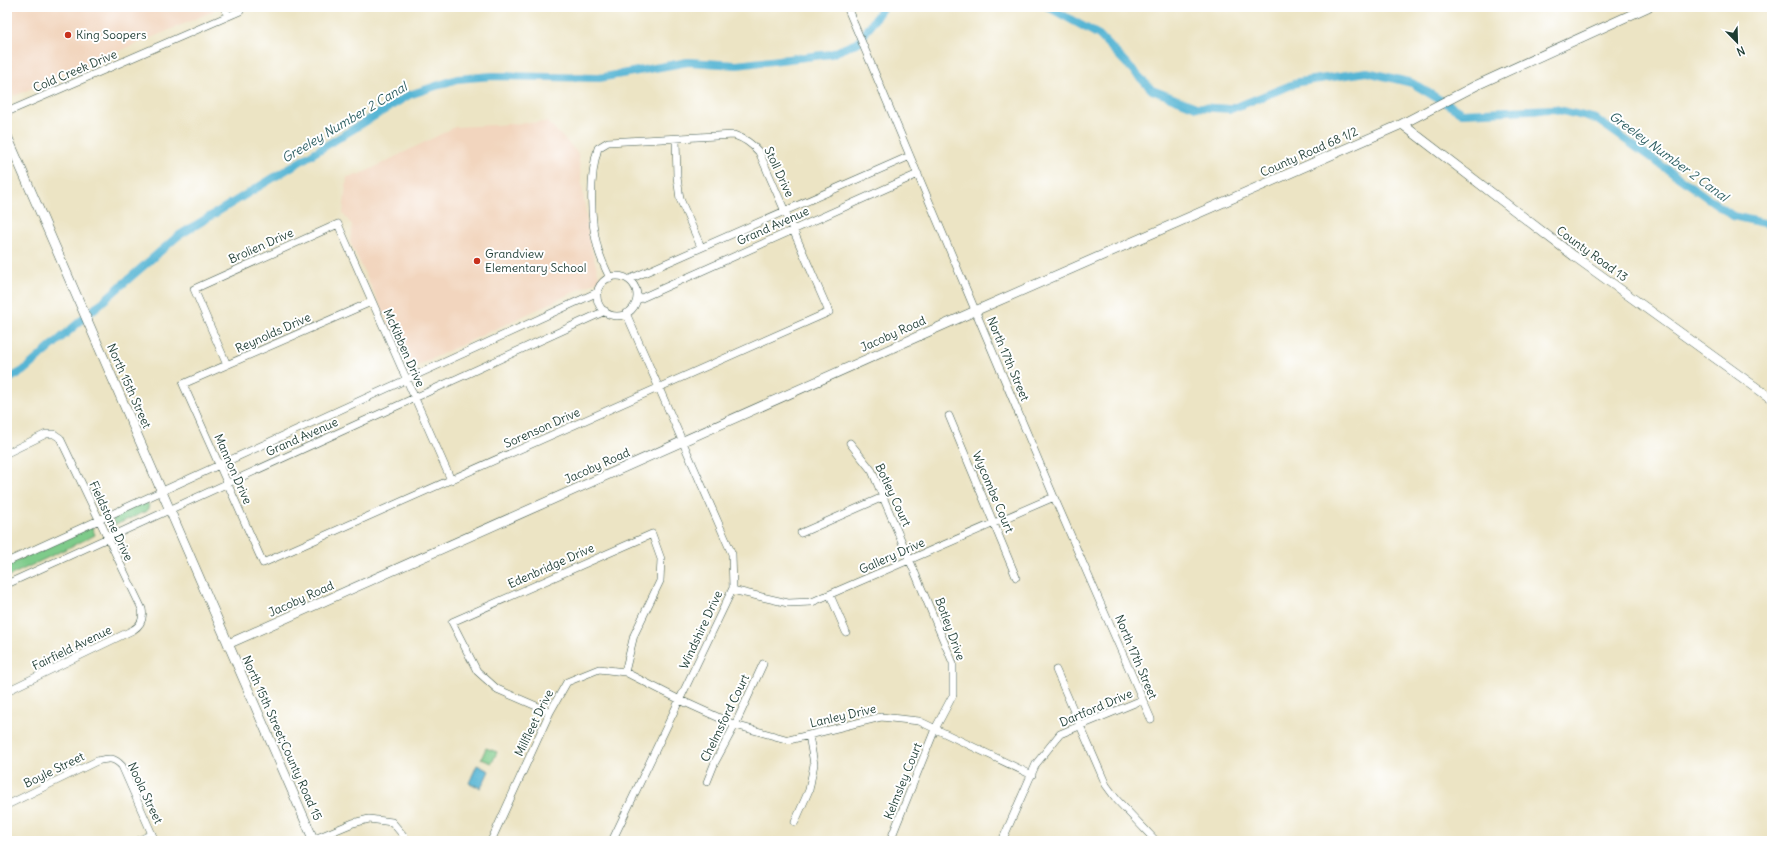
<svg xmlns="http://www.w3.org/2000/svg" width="1779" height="848" font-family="Delius,sans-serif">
<rect width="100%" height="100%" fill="#fff"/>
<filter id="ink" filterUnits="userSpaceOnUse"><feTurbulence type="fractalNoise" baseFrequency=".025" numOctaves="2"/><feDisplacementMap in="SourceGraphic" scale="8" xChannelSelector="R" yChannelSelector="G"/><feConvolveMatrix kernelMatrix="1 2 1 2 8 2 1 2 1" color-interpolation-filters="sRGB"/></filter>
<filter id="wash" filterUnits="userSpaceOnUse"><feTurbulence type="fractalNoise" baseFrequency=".012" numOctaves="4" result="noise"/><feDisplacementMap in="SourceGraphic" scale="16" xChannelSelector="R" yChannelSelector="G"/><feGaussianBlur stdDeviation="0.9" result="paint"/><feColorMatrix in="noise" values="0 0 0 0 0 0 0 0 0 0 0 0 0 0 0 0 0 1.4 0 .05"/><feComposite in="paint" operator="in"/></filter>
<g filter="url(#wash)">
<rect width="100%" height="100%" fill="#ece4c4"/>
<path fill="#f2d5be" d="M7,7H212L214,11L14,96L7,80Z
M548,122L578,153L589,240L600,280L410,369L350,242L352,225L343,214L347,177L361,174L455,127Z"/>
<path fill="#7ecb8a" stroke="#4e845f" d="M145,501L149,505L147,511L115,525L111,516Z
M91,525L95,535L7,577V565Z
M486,748L497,752L492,763L481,759Z"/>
<path fill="#56b5d4" stroke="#3a7984" d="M477,765L489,771L481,788L469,783Z"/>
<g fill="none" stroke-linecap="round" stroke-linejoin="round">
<path stroke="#56b5d4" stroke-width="8" d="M1048,7L1099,35L1152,90L1196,107L1231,109L1299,82L1367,72L1412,83L1462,113L1554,109L1596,119L1733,216L1772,225
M7,380L23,371L178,236L409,95L457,79L492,76L599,78L688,62L737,65L831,54L859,42L883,7"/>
</g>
</g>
<g filter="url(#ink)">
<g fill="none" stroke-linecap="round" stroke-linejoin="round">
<defs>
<path id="minor" d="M224,7L228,16
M847,7L1054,497L1151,719
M7,112L240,11
M676,139L677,177L680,199L701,247
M597 296a20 20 0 1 1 40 0a20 20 0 1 1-40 0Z
M630,279L910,156
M637,300L918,174
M371,302L183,384L263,563L829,312L759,152C751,143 745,139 734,135L608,142L598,148C589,178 590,220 598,249C601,259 605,268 610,278
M227,365L194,289L338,224L451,480
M949,416L1016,577
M850,443L872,471L953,663V695L935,729L890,841
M7,453L46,434H54L60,438L142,609C144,619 141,625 133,630L7,691
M801,533L883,497
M7,562L598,292
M7,584L605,311
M732,590L788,603L812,602L1054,497
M830,595L846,632
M1056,670L1106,785L1117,800L1156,841
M550,712L497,689L477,671L452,622L652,534L661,559L660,581L634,635L625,672
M707,782L715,762L735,725L763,664
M7,805L97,761C108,758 114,757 122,766L155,841
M795,822L809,790L814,764L809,735
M138,841L152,834
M310,841L353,823L369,819L392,822L408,841
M491,841L550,712L567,682L599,669L625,672L680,700L735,725L789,740L881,717L919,721L1032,775
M612,841L733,588L732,554L626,313
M1002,841L1036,764L1060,734L1142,700"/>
<path id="tertiary" d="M1402,124L1574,256L1772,399
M7,136L314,841
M228,644L975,311L1402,124L1477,85L1648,7"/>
</defs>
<use href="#minor" stroke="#3e564a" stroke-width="8"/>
<use href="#tertiary" stroke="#3e564a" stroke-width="10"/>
<use href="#minor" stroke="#fff" stroke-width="7"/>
<use href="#tertiary" stroke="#fff" stroke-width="9"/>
</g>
</g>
<g fill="#c8321e" stroke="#fff" stroke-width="1.5">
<circle cx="68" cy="35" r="4"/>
<circle cx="477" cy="261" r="4"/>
</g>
<g text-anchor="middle" stroke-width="4" stroke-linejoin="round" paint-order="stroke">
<g font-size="12" fill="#1f3d34" stroke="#fff" text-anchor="start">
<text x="76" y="39">King Soopers</text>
<text x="485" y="258">Grandview<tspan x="485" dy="14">Elementary School</tspan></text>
</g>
<g font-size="12" fill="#1f3d34" stroke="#fff">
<text transform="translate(75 71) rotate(-23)" y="4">Cold Creek Drive</text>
<text transform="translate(1309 152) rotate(-24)" y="4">County Road 68 1/2</text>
<text transform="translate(779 172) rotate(65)" y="4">Stoll Drive</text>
<text transform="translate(773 226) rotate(-24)" y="4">Grand Avenue</text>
<text transform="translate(261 246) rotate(-24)" y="4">Brolien Drive</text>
<text transform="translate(1592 254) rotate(36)" y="4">County Road 13</text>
<text transform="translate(273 333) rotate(-24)" y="4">Reynolds Drive</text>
<text transform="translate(893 334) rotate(-24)" y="4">Jacoby Road</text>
<text transform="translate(404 348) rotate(66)" y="4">McKibben Drive</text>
<text transform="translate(1008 359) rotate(67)" y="4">North 17th Street</text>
<text transform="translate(129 386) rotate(66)" y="4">North 15th Street</text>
<text transform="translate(542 428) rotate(-24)" y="4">Sorenson Drive</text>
<text transform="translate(302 437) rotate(-24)" y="4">Grand Avenue</text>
<text transform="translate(597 466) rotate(-24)" y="4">Jacoby Road</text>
<text transform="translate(233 469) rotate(66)" y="4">Mannon Drive</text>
<text transform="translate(993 492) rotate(67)" y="4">Wycombe Court</text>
<text transform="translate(893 495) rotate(65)" y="4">Botley Court</text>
<text transform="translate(111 521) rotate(65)" y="4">Fieldstone Drive</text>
<text transform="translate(892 556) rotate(-24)" y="4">Gallery Drive</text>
<text transform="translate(551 566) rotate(-24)" y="4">Edenbridge Drive</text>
<text transform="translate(301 599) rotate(-24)" y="4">Jacoby Road</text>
<text transform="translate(950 629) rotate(70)" y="4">Botley Drive</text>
<text transform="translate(701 630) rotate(-65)" y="4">Windshire Drive</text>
<text transform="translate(72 648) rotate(-26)" y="4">Fairfield Avenue</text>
<text transform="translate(1136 657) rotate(67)" y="4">North 17th Street</text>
<text transform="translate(1096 708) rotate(-23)" y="4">Dartford Drive</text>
<text transform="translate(843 716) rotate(-13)" y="4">Lanley Drive</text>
<text transform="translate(725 718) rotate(-64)" y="4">Chelmsford Court</text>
<text transform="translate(534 723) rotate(-64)" y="4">Millfleet Drive</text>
<text transform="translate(282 738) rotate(66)" y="4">North 15th Street;County Road 15</text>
<text transform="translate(54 770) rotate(-26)" y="4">Boyle Street</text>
<text transform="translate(903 781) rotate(-68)" y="4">Kelmsley Court</text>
<text transform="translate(145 793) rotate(65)" y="4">Noola Street</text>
</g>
<g font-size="13" font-style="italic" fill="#306164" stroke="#fff">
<text transform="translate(344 122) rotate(-31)" y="5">Greeley Number 2 Canal</text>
<text transform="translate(1669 156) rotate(36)" y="5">Greeley Number 2 Canal</text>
</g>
</g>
<rect width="1779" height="848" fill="none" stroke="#fff" stroke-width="24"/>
<g transform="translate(1737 42) rotate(157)" stroke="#ffffff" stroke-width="3" paint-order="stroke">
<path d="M0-3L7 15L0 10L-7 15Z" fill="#1f3d34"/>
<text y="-6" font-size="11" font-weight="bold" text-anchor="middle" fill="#1f3d34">N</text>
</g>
</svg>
